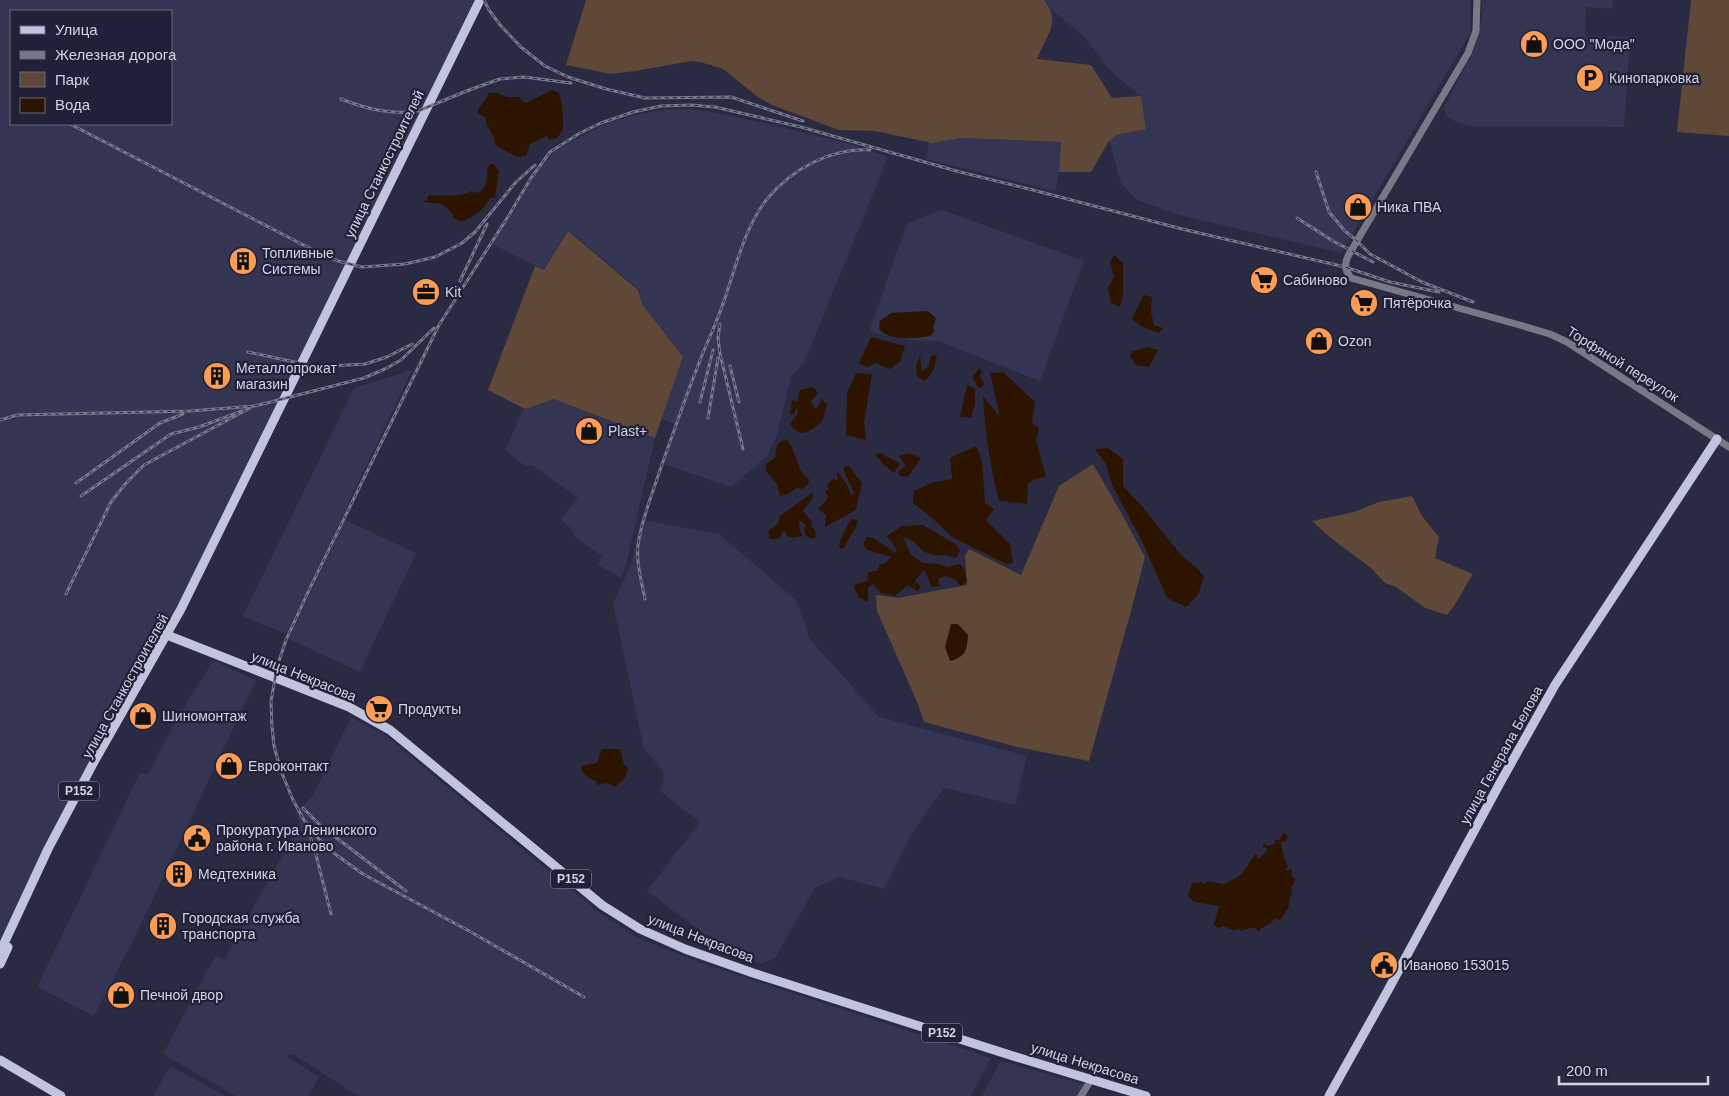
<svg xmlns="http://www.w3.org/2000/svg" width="1729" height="1096" font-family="Arial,sans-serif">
<rect width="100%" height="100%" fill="#2a2b43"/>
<path fill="#333553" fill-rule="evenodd" d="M0,0H476L172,621L89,760L0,940ZM11,11H171V124H11Z
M1044,0H1470L1471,32L1341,253L1179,215L1137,200L1121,183L1109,141L1117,135L1146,129L1141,96L1113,73L1082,35L1051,9Z
M1482,0H1613L1612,9L1586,7L1585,30L1586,36L1630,37L1624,127L1471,126L1456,122L1446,116L1444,107L1474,50L1482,18Z
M686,109L707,111L773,125L850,144L888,157L804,363L791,376L777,435L767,456L731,487L664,464L677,425L662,419L683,357L642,304L639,290L568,230L544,270L492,244L516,208L532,179L555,151L607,123L635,115L665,110Z
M961,138L1061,142L1059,172L1055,191L926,159L929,142Z
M942,210L1084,261L1040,381L939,341L910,340L869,332L907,223Z
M412,370L286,634L243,616L354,388Z
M554,399L655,438L626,564L621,578L598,565L602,556L575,537L572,529L561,519L578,498L532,465L525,466L505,450L522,412L525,409Z
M345,520L416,553L360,672L289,639Z
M641,520L719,534L796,600L810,639L879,717L1027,756L1015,805L945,788L943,789L912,833L884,889L840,877L815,888L775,958L760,964L719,945L647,891L700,822L660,791L663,783V771L644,749L613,604L631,564Z
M213,661L256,680L134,939L94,1016L37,987L140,773L148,774L178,717Z
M351,717L386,736L597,911L636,937L698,962L991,1058L971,1096H358L293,1054L286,1056L319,1077L308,1096H236L163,1054L215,956L224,960L300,824L296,812L313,796Z
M1001,1061L1086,1085L1079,1096H982Z
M170,1066L220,1093L225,1096H153Z"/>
<path fill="#5f4838" d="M586,0H1044C1062,23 1046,35 1037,59L1091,65L1112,98L1141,96L1146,129L1117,135L1109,141L1091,172H1059L1061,142L961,138L932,143L875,131L839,130L772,105L758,97L723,69L711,65L699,62L692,61L635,71L611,74L566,65Z
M1691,0H1729V136L1677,132Z
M568,231L638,290L642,304L683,357L655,438L554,399L525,409L488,390L535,266L544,270Z
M1093,464L1123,516L1145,557L1131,611L1089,761L1017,747L924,722L918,704L877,611L876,595L898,598L967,585L965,556L969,549L1021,575L1059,486Z
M1412,496L1422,516L1439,537L1435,558L1473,574C1464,588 1458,602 1447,615L1425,608L1396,587L1385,583L1371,568L1332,539L1312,521L1354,512L1379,502Z"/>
<path fill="#2d1401" d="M552,90L559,93L562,106L563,124V130L557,138L549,140L547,136L530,144L526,156L517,157L495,145C496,135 485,128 486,118L477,113C479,105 486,101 489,93H497L507,97H520L522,101L526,103Z
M493,163L499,171L495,198H490C488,200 487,203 485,206C482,211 466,221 460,222L459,220L454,219C454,213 446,208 442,204L422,202L427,200L428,196C439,194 463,198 471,191L478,193C489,186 486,177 488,166Z
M1114,255L1123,263V296L1120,307L1111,303L1108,288L1114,276L1110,263Z
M1144,295L1152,297L1151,312L1154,325L1163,328L1159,333L1141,326L1132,319Z
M928,311L936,318L933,328L935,330L931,336C915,338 890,342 879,329L880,321L891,313Z
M871,337L905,346L900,362L890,369L876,363L867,367L859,363Z
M1148,347L1158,350L1149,367L1136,365L1130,356L1132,351L1139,350Z
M920,355L922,371L929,366L930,358L932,355L937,356C935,365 933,376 924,381L917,376L916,366Z
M980,368L982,372L980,376L985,385L979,388C972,377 970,378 980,368Z
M1003,372L1035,402L1032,423L1039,428L1036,440L1046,477L1036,479L1028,483L1027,504L999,501C990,466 985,432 983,396L1000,417L990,373Z
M856,373L872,374L864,423L866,440L846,435L847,393Z
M967,385L975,389V404L971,418L960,417Z
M813,387L818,393L811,401L816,410L822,399L827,405L822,422C809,431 802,440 790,424L797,415L798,410L797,408L794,414L790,415L792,400L797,401L800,390Z
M787,440C797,451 796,470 809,479L808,485L802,489L797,488L788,494L780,496L777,484L765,470L767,463L775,458L777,446L781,441Z
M976,446L982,461L985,503L994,509L986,520L1010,544L1013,563L1006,564L952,537L931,517L913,503L914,491L931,483L952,479L950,458Z
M1108,448L1123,459V486L1141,505L1181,555L1198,569L1204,577L1198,595L1186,607L1167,598L1142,541L1112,485L1106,464L1095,449Z
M881,453L900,464L894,473L884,465L875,454Z
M908,453L921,458L908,477L900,476L898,472L906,466L899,456Z
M848,465L862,483L856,510L825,527L826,515L818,509L828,498L825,491L829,489L827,486L832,479L838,480L837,471L846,483L852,496L854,493L843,468Z
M813,492L812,499L803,511L812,522L811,527L815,530L816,538L812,539L806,536L804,530L806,525L799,520L800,531L803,536L792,538L787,536L784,530L779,539H770L768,531L778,524L780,516Z
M852,518L858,521C856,530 848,538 845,547L841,549L839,545C842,535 846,527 852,518Z
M923,525L957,545L960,551L956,558C945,553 937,558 925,552C915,546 918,541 903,537L911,555L923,563L938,564L947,567L960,564L965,570L967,582L960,586L956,580L946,576L938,579L940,586L932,587L924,570L915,581L921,587L918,591L907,585L895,596L881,593L873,584L868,588V602L859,598L853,585L867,581L868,572L877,571L880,564H884L891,557L867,550L863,544L867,537L874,538L895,553L897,550L887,536L902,526Z
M951,624H958L968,635C967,650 966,657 950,661L945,647Z
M602,749H620L624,764L628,769L625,778L615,787L606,783L597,785L596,781L592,780L583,773L581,768L583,765L597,763Z
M1284,833L1288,837L1284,842H1281L1283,854L1288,866L1286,869L1288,872L1289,869H1291L1293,879L1295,877V881L1291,889L1292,891L1288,908L1281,919L1278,920L1275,918L1271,923L1260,929L1259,933L1256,928H1250L1241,931L1238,929L1235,931L1223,926L1219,928L1216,927L1214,924L1219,906L1200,903L1193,901L1188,896L1192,883L1201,882L1205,884L1208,881L1224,884L1241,875L1256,853L1258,859L1267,851V848L1262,847L1264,843L1267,846L1275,844V840H1279Z"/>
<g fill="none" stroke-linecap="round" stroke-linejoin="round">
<path stroke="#777986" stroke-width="7" d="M1477,0L1476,31L1468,53L1348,256C1344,265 1345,270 1351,278L1516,324L1550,334L1567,342L1729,447
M1081,1096L1091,1080"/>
<path stroke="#c1c4de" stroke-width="9" d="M167,635L349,707L390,730L602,905L640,929L685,949L753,973L1013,1056L1146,1096
M0,952L48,849L95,760L181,609L480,0
M0,964L8,947
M0,1060L61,1096
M1329,1096L1387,992L1500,783L1555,685L1717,439"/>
<defs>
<path id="rail" d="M484,0L489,10L501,26L521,47L545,66L568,77L606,89L645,98L731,97L803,121
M341,99C367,109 390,115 418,111L469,90L500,79L524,77L571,83
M70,124L317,252L338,261L362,267L405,264L435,257L462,243L475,232L516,182L535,165
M1316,172L1329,212L1345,231L1356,240L1370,254L1422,282L1473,302
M1297,218L1333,241L1373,262
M460,281L487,224
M720,324L718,338L720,354L743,449
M248,352L313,366H330L365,364L387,357L412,344
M730,366L739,402
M700,402L713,350
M708,418L718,358
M0,420L17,415L190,411L255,406L364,378L385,369L401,360L434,328
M76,483L160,423L183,414
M81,496L171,434L199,427L242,411
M66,594L111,502L126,483L144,465L250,408
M645,599C641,580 635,558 639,539C643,516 653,492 660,470C673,434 685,398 699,363C705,347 712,333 718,317C734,278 741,232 767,199C792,169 830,148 870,150
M303,808L321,826L406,891
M308,830L315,851L331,914
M584,997L471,932L363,874L335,854L319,839L304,820L293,800L281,771L274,746L272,727L271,701L277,667L286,640L310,588L439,325L509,215L531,178L550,152L580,133L601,123L633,112L661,106L691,105L715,107L801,127L960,172L1033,190L1182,229L1345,267L1390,282L1439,292"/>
</defs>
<use href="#rail" stroke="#77788c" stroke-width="3"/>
<use href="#rail" stroke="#202139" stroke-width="1" stroke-dasharray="4" stroke-linecap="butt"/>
</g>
<defs>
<symbol id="shop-disc" viewBox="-11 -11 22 22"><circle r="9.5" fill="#fc9d53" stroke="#202139"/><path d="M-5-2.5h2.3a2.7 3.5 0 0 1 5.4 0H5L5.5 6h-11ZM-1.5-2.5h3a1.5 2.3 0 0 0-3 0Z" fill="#111"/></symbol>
<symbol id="parking-disc" viewBox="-11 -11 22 22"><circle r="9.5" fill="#fc9d53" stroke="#202139"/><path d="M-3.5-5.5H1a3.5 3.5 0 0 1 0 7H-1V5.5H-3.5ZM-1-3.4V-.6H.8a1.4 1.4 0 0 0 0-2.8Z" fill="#111"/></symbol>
<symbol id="building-disc" viewBox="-11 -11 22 22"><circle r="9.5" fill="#fc9d53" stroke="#202139"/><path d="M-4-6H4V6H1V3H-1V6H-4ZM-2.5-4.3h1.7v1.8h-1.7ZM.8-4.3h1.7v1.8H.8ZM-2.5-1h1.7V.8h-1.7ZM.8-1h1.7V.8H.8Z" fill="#111"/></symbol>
<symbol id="supermarket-disc" viewBox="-11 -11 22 22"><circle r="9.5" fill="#fc9d53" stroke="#202139"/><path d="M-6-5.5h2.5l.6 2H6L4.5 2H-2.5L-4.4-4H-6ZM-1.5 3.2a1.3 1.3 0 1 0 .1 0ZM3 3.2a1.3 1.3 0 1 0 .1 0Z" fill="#111"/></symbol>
<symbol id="office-disc" viewBox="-11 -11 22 22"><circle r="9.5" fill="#fc9d53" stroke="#202139"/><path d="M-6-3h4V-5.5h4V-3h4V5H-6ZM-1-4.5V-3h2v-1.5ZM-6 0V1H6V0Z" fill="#111"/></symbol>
<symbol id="civic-disc" viewBox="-11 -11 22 22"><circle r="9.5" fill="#fc9d53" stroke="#202139"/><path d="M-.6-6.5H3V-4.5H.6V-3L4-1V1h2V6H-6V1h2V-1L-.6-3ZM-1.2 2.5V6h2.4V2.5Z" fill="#111"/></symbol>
</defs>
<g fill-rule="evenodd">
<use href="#shop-disc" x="1518" y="28" width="32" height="32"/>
<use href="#parking-disc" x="1574" y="62" width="32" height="32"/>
<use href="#shop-disc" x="1342" y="191" width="32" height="32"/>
<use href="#building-disc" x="227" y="245" width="32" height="32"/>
<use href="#supermarket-disc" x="1248" y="264" width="32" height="32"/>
<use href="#office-disc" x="410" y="276" width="32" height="32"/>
<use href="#supermarket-disc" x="1348" y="287" width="32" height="32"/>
<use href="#shop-disc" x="1303" y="325" width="32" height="32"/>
<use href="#building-disc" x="201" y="360" width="32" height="32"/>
<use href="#shop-disc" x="573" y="415" width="32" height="32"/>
<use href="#supermarket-disc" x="363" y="693" width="32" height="32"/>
<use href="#shop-disc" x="127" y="700" width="32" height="32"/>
<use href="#shop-disc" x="213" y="750" width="32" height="32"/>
<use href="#civic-disc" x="181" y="822" width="32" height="32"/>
<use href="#building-disc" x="163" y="858" width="32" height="32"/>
<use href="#building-disc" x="147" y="910" width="32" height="32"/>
<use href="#civic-disc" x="1368" y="949" width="32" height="32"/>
<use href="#shop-disc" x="105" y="979" width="32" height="32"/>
</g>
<g text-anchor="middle" stroke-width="4.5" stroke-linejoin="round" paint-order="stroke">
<g fill="#202139" stroke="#9d9eb0" stroke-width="1">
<rect x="59" y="781.5" width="40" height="19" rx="4"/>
<rect x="551" y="869.5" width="40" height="19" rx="4"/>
<rect x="922" y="1023.5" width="40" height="19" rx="4"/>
</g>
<g font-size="12" font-weight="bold" fill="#d2d4e3">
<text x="79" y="795">Р152</text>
<text x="571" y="883">Р152</text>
<text x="942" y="1037">Р152</text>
</g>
<g font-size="14" fill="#d2d4e3" stroke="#202139" text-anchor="start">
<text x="1553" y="49">ООО "Мода"</text>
<text x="1609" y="83">Кинопарковка</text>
<text x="1377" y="212">Ника ПВА</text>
<text x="262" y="258">Топливные<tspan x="262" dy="16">Системы</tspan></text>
<text x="1283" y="285">Сабиново</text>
<text x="445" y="297">Kit</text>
<text x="1383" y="308">Пятёрочка</text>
<text x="1338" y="346">Ozon</text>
<text x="236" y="373">Металлопрокат<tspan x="236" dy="16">магазин</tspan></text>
<text x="608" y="436">Plast+</text>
<text x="398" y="714">Продукты</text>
<text x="162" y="721">Шиномонтаж</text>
<text x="248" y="771">Евроконтакт</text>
<text x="216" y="835">Прокуратура Ленинского<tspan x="216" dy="16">района г. Иваново</tspan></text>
<text x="198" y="879">Медтехника</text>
<text x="182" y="923">Городская служба<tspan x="182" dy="16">транспорта</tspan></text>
<text x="1403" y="970">Иваново 153015</text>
<text x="140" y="1000">Печной двор</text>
</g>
<g font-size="14" fill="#d2d4e3" stroke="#202139">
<text transform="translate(384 164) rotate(-64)" y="5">улица Станкостроителей</text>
<text transform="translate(1623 364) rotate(32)" y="5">Торфяной переулок</text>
<text transform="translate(304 676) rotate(22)" y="5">улица Некрасова</text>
<text transform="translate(125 686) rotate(-61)" y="5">улица Станкостроителей</text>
<text transform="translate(1501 755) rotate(-61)" y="5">улица Генерала Белова</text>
<text transform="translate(701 938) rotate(21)" y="5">улица Некрасова</text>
<text transform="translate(1085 1063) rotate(17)" y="5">улица Некрасова</text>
</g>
</g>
<rect x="10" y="10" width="162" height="115" fill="#202139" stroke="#67697d"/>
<rect x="20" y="26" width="25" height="8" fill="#c1c4de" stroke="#67697d"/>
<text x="55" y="35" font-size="15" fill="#d2d4e3">Улица</text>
<rect x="20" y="51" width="25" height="8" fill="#77788c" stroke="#67697d"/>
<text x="55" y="60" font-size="15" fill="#d2d4e3">Железная дорога</text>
<rect x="20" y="72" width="25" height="15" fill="#5f4838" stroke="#67697d"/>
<text x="55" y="85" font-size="15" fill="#d2d4e3">Парк</text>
<rect x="20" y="98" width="25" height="15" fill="#2d1401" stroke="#67697d"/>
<text x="55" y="110" font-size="15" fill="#d2d4e3">Вода</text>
<path d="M1559 1076v8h149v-8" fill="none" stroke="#d2d4e3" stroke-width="2.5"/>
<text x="1566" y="1076" font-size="15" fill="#d2d4e3" stroke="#202139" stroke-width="4" paint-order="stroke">200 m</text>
</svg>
